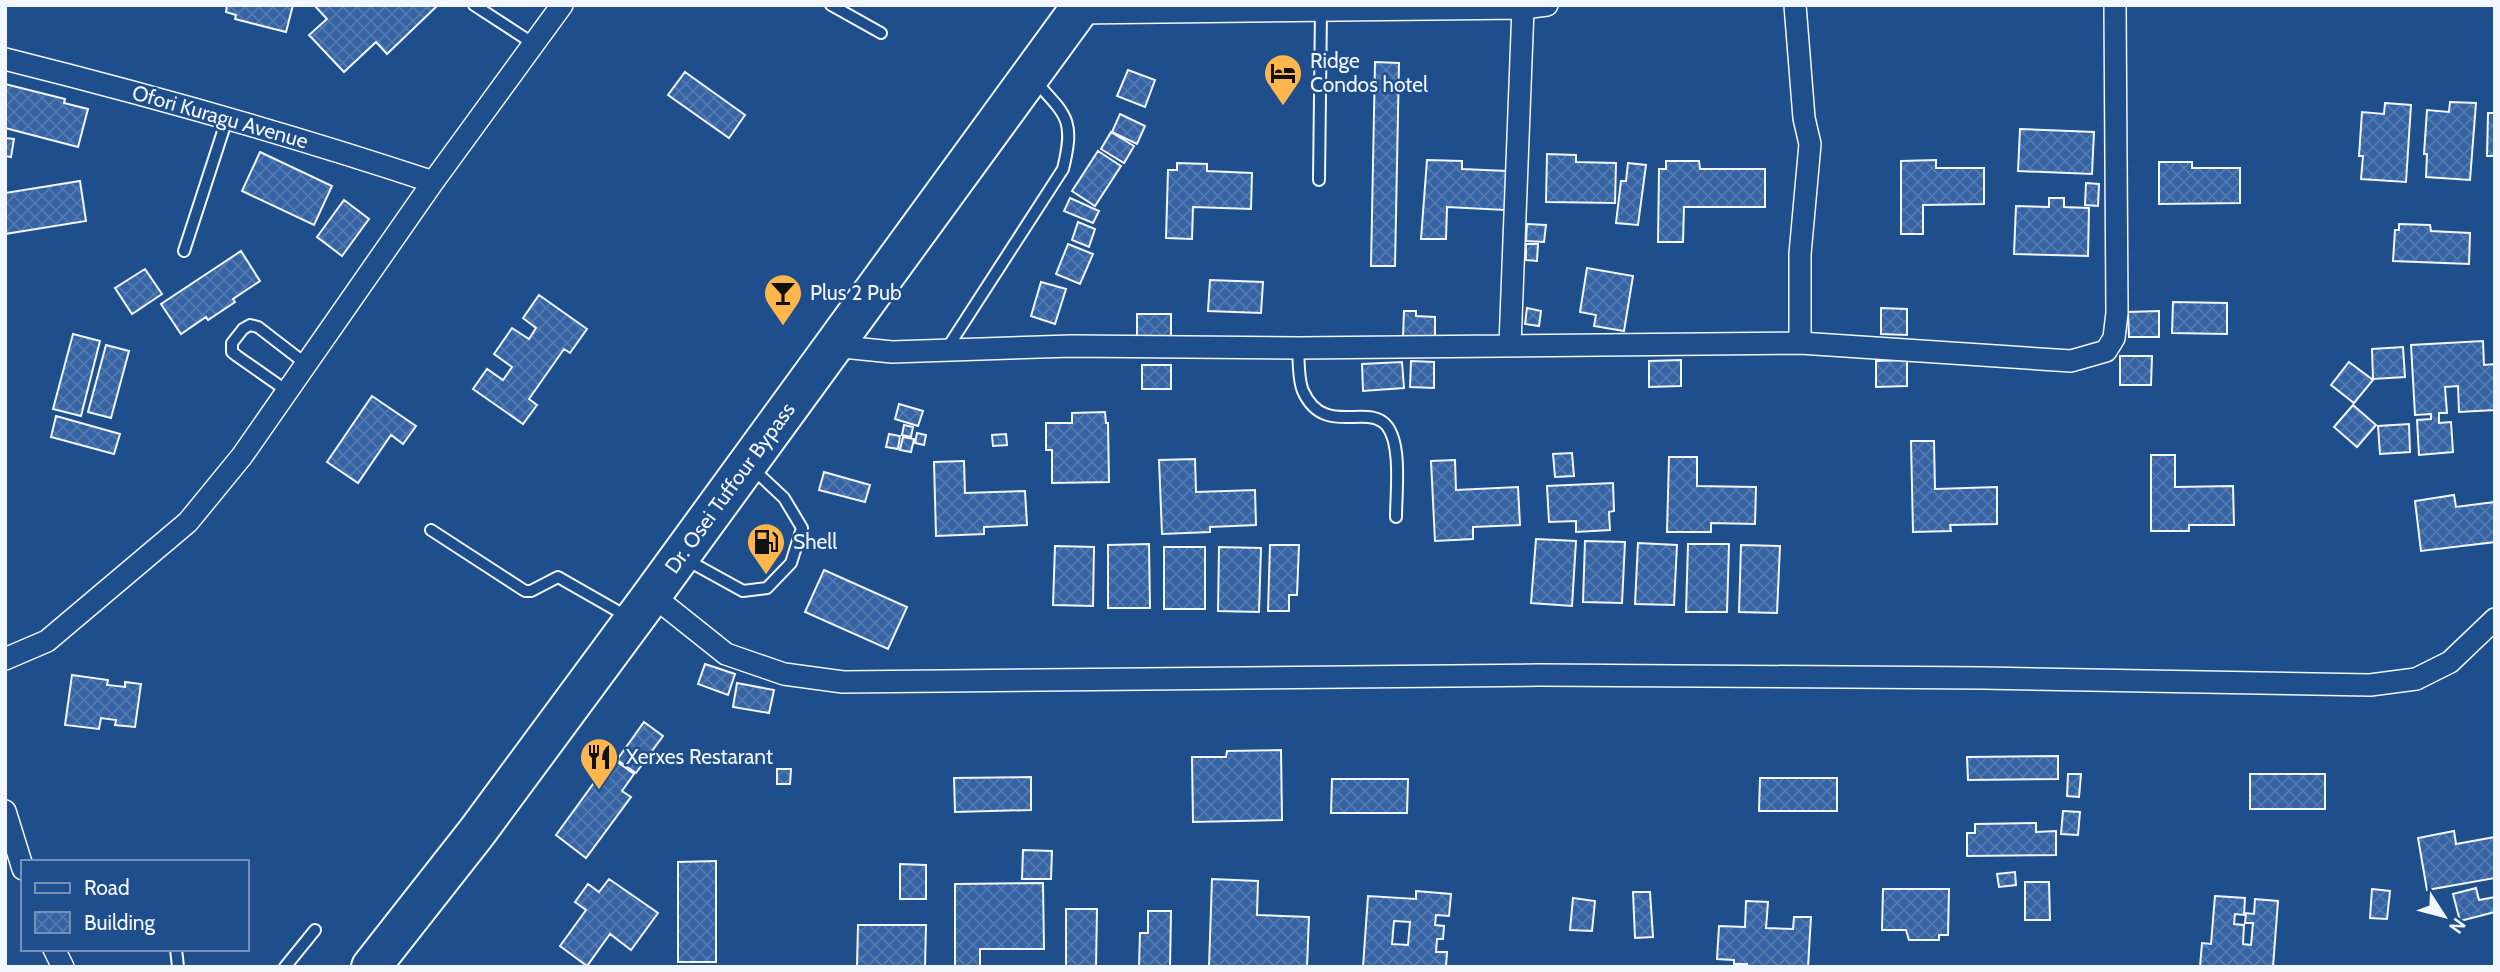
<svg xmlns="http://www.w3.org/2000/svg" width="2500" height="972" font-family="Cabin,sans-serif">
<defs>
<pattern id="building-cross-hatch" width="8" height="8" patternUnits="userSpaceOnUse" patternTransform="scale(1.75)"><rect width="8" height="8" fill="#3563a3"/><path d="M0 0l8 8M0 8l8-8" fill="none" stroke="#537ab1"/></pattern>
</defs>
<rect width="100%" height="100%" fill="#1f4e8c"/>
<path fill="url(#building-cross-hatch)" stroke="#f2f6ff" stroke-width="2" fill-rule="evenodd" d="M227,5H293L286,32L235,19L236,15L226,12Z
M314,5H438L387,54L376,42L344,72L309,35L327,19Z
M1375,62L1399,63L1395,266H1371Z
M1128,70L1155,80L1145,107L1117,96Z
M685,72L745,115L729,138L668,95Z
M5,84L65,99L64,103L88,109L78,147L5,128Z
M2450,102L2476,103L2470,180L2426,177L2427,154H2424L2427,110L2449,112Z
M2385,103L2411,105L2406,182L2361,179L2363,156H2359L2362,112L2384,114Z
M2488,113H2495V156H2487Z
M1120,114L1145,126L1137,144L1112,132Z
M2020,129L2094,132L2092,174L2018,171Z
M1111,132L1134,146L1124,163L1101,149Z
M5,138L14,139L11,157L5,156Z
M1098,151L1121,166L1095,206L1072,191Z
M260,152L332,186L314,225L242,191Z
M1547,154L1576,155V162L1616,163L1615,203L1546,202Z
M1427,160L1462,161V169L1507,171L1505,210L1447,207L1446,239H1421Z
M1936,160V168H1984V204L1923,205V234H1901V161Z
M1666,161H1699L1700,169H1765V207H1684L1683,242H1658L1659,169H1666Z
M2159,162H2192V168H2240V203L2159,204Z
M1177,163L1207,164V171L1252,173L1251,209L1193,207L1192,239L1166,238L1168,170H1177Z
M1628,163L1646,165L1638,225L1616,223L1621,181H1626Z
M80,181L86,221L5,234V193Z
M2086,183L2099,184L2098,206L2085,205Z
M1070,198L1099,211L1093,223L1064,211Z
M2049,198H2064V207L2089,208L2088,256L2014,254L2016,206L2049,207Z
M344,200L369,219L342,256L317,237Z
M1078,222L1095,229L1089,247L1072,240Z
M1527,224L1546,225L1544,242L1526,241Z
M2399,224L2430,225L2431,231L2470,233L2469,264L2393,261L2395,230H2399Z
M1068,244L1093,254L1080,284L1056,274Z
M1526,244H1538L1537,261L1526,260Z
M241,251L260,281L233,299L235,302L208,320L206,317L181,334L161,304Z
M1587,268L1633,276L1624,331L1594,326L1596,315L1580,312Z
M145,269L162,294L132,314L115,288Z
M1210,280L1263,282L1261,313L1208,311Z
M1041,282L1066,289L1055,324L1031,316Z
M539,295L587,329L570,353L564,349L529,399L537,405L523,424L473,389L487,369L503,380L512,367L494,354L512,328L529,339L536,328L523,318Z
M2173,302L2227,303V334L2172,333Z
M1527,308L1541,311L1539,326L1525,324Z
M1881,308L1907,309V335L1881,334Z
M1404,311H1416V316L1435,317V337H1403Z
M2159,311V337H2129L2128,312Z
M1137,314H1171V341H1137Z
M73,334L100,341L81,416L53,409Z
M2483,341L2484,365L2495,364V410L2459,412L2458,386L2445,387L2447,413H2439V423L2451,422L2453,452L2419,455L2417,420L2431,419V414L2415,415L2411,345Z
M106,345L129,351L111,418L88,412Z
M2403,347L2405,377L2373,379L2372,349Z
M2120,356H2152L2151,385H2120Z
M1681,360V386L1649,387V361Z
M1907,360V386L1876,387V361Z
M1411,361L1434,362V388L1410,387Z
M1402,362L1404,388L1363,391L1362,364Z
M2349,362L2373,380L2354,403L2331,385Z
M1142,365H1171V389H1142Z
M372,396L416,426L403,444L391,435L358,483L327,462Z
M899,404L923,411L918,426L895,419Z
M2353,405L2376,425L2357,447L2334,427Z
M1105,412L1106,423H1108L1109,482L1052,483V450H1046V423H1072V413Z
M56,416L120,434L114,454L51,437Z
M2409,424L2410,452L2380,454L2378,426Z
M904,425L913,427L911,437L902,435Z
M917,433L926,435L924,445L915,443Z
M889,434L900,436L898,449L886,447Z
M1006,434L1007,445L993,446L992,435Z
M903,437L914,439L911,452L900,450Z
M1911,441H1934L1935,489L1997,487V524L1950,525L1951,531L1913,532Z
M1572,453L1574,476L1555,477L1553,454Z
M2151,455H2175V487L2233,486L2234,525H2189V531H2151Z
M1669,457H1697V486L1756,487L1755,524L1711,523V532H1667Z
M1195,459L1196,492L1255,490L1256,525L1210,527V532L1162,534L1159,460Z
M1455,460L1456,490L1518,487L1520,525L1473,527V539L1435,541L1431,461Z
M964,461L965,493L1025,491L1027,525L984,527V534L936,536L934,462Z
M824,472L870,485L865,502L819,490Z
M1613,483L1614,511L1609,512L1610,530L1576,532V521L1549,522L1547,486Z
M2454,495L2456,507L2495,502V542L2421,551L2415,501Z
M1536,539L1576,541L1572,606L1531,603Z
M1585,541L1625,542L1622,603L1583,602Z
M1638,543L1677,545L1674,605L1635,604Z
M1149,544L1150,608H1108V545Z
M1688,544H1729L1727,612H1686Z
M1270,545H1299L1297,595H1289V611H1268Z
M1741,545L1780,546L1777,613L1739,612Z
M1055,546L1094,547L1093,606L1053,605Z
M1164,547H1205V609H1164Z
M1219,547L1261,548L1259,612L1218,611Z
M824,570L907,607L888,649L805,612Z
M705,664L735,674L728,695L698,684Z
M72,675L108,680L107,685L125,687V682L141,684L135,727L115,725L116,720L101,718L99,729L65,725Z
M737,683L774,690L769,713L733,707Z
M644,722L663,736L636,773L617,760Z
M1281,750L1282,820L1193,822L1192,757H1226L1227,751Z
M2058,756V779L1968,780L1967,757Z
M612,758L634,774L622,791L631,797L586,858L556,835Z
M777,769H791L790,784H777Z
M2068,774H2081L2079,797L2067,796Z
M2250,774H2325V809H2250Z
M1031,777V810L955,812L954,778Z
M1760,778H1837V811H1759Z
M1332,779H1408L1407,813H1331Z
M2063,811L2080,812L2078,835L2061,834Z
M2036,823V832L2056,831V855L1967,856V833H1975V824Z
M2454,831L2456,844L2495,837V878L2427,890L2418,838Z
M1023,850L1052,851L1051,879H1022Z
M716,861V962H678V862Z
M900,864L926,865V899H900Z
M2015,872L2016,885L1999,887L1997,874Z
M609,879L658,913L631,950L610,934L587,966L560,946L586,910L575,902L588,884L599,892Z
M1212,879L1258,881L1257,915L1309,917L1307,967H1209Z
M2025,882H2049L2050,920H2025Z
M1043,883L1044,949H980V967H955V884Z
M2476,888L2479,900L2495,897V912L2460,921L2453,894Z
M1883,889H1949L1948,935H1939V940H1909L1906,930H1882Z
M2372,889L2390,891L2387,919L2370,918Z
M1416,891L1451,894L1449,916L1436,915L1435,925L1444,926L1443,939H1437L1436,952H1447L1446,967H1363L1368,896L1416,899ZM1394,921L1410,922L1408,945L1392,944Z
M1633,892H1650L1653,937L1635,938Z
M2215,896L2245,898L2244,915L2235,914L2234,924L2244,925L2243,944L2251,945L2253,923H2245L2246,913L2254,914L2255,899L2278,901L2273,967H2200L2202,943L2211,944Z
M1573,898L1595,901L1592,931L1570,930Z
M1746,901L1768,902L1766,928L1793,929L1794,917H1811L1808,967H1747V964H1734V960L1717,959L1719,926L1745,927Z
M1066,909H1097L1096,967H1066Z
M1148,911H1171L1170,967H1139L1140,933H1148Z
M858,925H926L925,967H857Z"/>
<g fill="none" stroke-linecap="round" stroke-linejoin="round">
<defs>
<path id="lane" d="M474,5L534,44
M831,5L881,33
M1319,180L1321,10
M184,251L227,119
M1298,348C1299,361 1298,380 1303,391C1324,438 1368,402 1387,426C1402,445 1396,493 1396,517
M946,350L1063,169C1075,120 1067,116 1035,81
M287,391L237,356L232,352V343L243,329L250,325L258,327L306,364
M431,530L525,591H531L558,577L628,617
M685,559L743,591L767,588L791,563L802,528L784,498L752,468
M176,949L178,967
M285,967L315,930"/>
<path id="street" d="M1795,5L1804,118L1810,144L1800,254V343
M1076,13L1523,8L1547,5
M5,59C149,95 292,135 433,182
M1510,345L1523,8
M833,346L892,352L1071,346L1298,348L1800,343L2071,361L2106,351L2114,338L2117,313L2115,5
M652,595L726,654L784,674L843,682L1540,675L1983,678L2370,685L2416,679L2450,662L2495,619
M5,659L47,641L188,522L242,456L433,182L562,5
M5,811L23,869
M54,949L63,967"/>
<path id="highway" d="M371,967L477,832L652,595L1082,5"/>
</defs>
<use href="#lane" stroke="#f2f6ff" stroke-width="14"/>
<use href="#street" stroke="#f2f6ff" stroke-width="24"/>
<use href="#highway" stroke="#f2f6ff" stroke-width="42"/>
<use href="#lane" stroke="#1f4e8c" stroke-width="10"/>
<use href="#street" stroke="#1f4e8c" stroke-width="21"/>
<use href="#highway" stroke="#1f4e8c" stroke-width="38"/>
</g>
<defs>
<symbol id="hotel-pin" viewBox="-11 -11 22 30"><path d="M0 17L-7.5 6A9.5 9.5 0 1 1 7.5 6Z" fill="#ffb74d" stroke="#1f4e8c"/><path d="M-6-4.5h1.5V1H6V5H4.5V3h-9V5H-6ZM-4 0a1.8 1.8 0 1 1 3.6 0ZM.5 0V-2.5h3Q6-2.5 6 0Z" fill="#111"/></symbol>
<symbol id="bar-pin" viewBox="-11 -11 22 30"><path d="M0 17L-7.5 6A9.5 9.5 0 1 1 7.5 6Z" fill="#ffb74d" stroke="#1f4e8c"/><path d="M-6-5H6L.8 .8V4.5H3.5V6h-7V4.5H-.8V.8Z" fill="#111"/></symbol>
<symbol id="fuel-pin" viewBox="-11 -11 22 30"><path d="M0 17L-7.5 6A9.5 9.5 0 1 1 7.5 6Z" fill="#ffb74d" stroke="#1f4e8c"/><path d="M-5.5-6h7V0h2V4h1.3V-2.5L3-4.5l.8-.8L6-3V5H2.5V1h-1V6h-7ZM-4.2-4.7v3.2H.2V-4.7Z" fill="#111"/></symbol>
<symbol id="restaurant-pin" viewBox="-11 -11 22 30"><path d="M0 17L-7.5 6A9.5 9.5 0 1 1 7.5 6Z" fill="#ffb74d" stroke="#1f4e8c"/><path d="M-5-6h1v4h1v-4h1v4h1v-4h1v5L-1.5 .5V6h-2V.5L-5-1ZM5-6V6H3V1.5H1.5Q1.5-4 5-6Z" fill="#111"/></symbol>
</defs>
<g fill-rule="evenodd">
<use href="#hotel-pin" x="1261" y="51" width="44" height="60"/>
<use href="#bar-pin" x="761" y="271" width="44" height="60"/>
<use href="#fuel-pin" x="744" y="520" width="44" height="60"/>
<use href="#restaurant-pin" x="577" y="735" width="44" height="60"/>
</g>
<g text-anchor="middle" stroke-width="5" stroke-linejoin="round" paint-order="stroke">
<g font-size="21" fill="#f2f6ff" stroke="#1f4e8c" text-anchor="start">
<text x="1310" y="68">Ridge<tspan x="1310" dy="24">Condos hotel</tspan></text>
<text x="810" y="300">Plus 2 Pub</text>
<text x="793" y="549">Shell</text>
<text x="626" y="764">Xerxes Restarant</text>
</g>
<g font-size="21" fill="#f2f6ff" stroke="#1f4e8c">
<text transform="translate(220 117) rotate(16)" y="7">Ofori Kuragu Avenue</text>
<text transform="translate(730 488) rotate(-54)" y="7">Dr. Osei Tuffour Bypass</text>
</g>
</g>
<rect width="2500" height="972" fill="none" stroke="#f2f6ff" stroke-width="14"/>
<rect x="21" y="860" width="228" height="91" fill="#1f4e8c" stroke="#7391ba" stroke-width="2"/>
<rect x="35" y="883" width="35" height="10" fill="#1f4e8c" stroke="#7391ba" stroke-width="2"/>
<text x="84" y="895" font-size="21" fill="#f2f6ff">Road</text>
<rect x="35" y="912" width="35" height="21" fill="url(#building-cross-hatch)" stroke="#7391ba" stroke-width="2"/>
<text x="84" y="930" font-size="21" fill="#f2f6ff">Building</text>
<g transform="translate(2444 916) rotate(126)" stroke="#1f4e8c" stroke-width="5" paint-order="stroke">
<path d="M0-5L12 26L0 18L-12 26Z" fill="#f2f6ff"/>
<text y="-10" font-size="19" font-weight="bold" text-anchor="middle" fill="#f2f6ff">N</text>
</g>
</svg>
